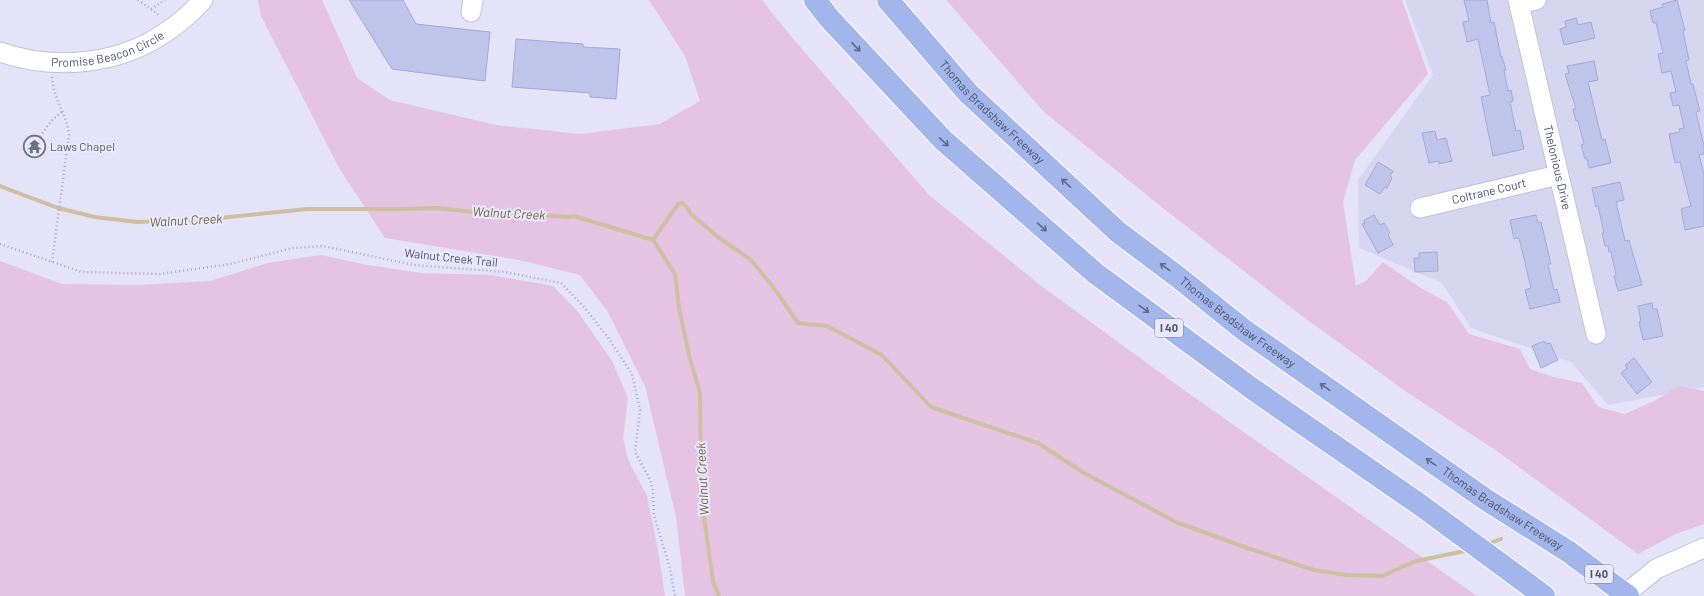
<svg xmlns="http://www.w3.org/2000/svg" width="1704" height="596" font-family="Barlow,sans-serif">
<rect width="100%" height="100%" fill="#e5e3f8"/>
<path fill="#d7d6f1" d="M1405,0H1704V387L1608,405L1571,362L1471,328L1442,283L1359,248L1358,180L1433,75Z"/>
<path fill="#e4c4e2" d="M258,0H322L357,78L390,100L496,125L580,134L660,124L700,101L685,56L649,0H762L789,34L929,195L1040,285L1181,388L1477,596H685L676,517L645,386L608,312L580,275L519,260L385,238L339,168L261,16Z
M946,0H1402L1428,74L1355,160L1343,202L1356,286L1367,280L1383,262L1419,287L1447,302L1469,334L1520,349L1530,369L1553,377L1582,383L1598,407L1625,414L1656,400L1679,386L1704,391V524L1676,534L1638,554L1497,451L1408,393L1298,313L1159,205L1044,112Z
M321,255L367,265L422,273L491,275L553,286L578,312L612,361L628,398L623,438L629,462L647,496L658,550L665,596H0V261L62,284L139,285L210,281L268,263Z"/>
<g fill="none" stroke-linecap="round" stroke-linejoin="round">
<path stroke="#cfbfa3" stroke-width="4" d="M0,186L58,208L95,217L137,222L200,220L307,209H401L436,208L493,214L512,213L569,217L574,216L653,240L675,274L679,308L689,355L700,393L701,496L713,581L719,596
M653,240L678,204L682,203L686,206L691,214L718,237L751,260L774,288L798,323L827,326L882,355L931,407L1038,443L1084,473L1176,522L1250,549L1314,570L1346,575L1382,576L1416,561L1470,550
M1485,545L1501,539"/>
</g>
<path fill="#bfc4ea" stroke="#a2aada" d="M349,0H403L416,24L490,32L485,81L392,69Z
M1464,0H1487L1491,23L1494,22L1501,57L1502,56L1506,70H1504L1508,91L1511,90L1513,101L1510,102L1516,131L1520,130L1524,149L1493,156L1481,97L1490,95L1478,39L1467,42L1463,22L1469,21Z
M1677,0L1685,30L1683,31L1689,60L1686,61L1691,84H1693L1700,111L1696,112L1704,146V154L1699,155L1704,174V226L1685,230L1681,209L1691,206L1680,162L1675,163L1669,134L1680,132L1679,129L1684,128L1679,105L1673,106L1670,93L1676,92L1671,71L1662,73L1658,54L1663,53L1656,23H1653L1650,11L1663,7L1662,4Z
M1576,18L1578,25L1591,22L1595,38L1564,45L1560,29L1566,27L1565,21Z
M516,39L583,44V47L620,49L616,99L590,97V93L512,87Z
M1594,61L1598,80L1588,82L1602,140L1605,139L1611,163L1589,168L1587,159H1585L1581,145L1584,144L1578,121H1576L1573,109H1576L1565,74L1569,73L1567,66Z
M1435,131L1437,140L1446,138L1452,161L1439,164V161L1429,163L1422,133Z
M1378,162L1393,171L1390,176L1392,178L1387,188L1385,187L1380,194L1365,185Z
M1620,182L1624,200L1616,202L1625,241L1629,240L1642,285L1618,291L1614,276L1616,275L1611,252H1609L1608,246H1605L1602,233H1604L1598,206L1596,207L1592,188Z
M1374,215L1380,225L1384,223L1390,233L1388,235L1393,245L1378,253L1362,224L1365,223L1364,220Z
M1536,215L1538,223L1541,222L1551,264H1548L1554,290L1557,289L1560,302L1530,309L1525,290L1531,288L1519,238L1514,239L1510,220Z
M1437,252L1438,271L1415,272L1414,258H1419V253Z
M1652,303L1653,309H1657L1663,336L1643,340L1639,322L1641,321L1638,306Z
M1544,341L1546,344L1550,343L1558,360L1541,368L1532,346Z
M1634,358L1652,382L1637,394L1621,373L1627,368L1625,365Z"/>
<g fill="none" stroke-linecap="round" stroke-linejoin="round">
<defs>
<g id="minor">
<path id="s1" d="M1518,0L1596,334"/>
<path d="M1519,4L1536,0"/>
<path d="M471,12L473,0"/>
<path id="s2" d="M0,52C53,71 119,65 166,32C180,23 192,12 203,0"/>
<path id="s3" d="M1420,208L1558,175"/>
<path d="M1623,596L1656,569L1704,548"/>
</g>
<g id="highway">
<path d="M815,0L829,18L943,140L1095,273L1254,390L1419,504L1544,596"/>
<path id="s4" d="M888,0L968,93L1118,232L1178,277L1244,330L1485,499L1569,552"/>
</g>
</defs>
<use href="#minor" stroke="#c0c2db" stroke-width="21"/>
<use href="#highway" stroke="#fff" stroke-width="24"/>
<path stroke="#a3a9ce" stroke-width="2.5" stroke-dasharray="1 3" stroke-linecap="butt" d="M138,0L159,15
M151,9L165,0
M52,77C53,99 67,114 69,135L52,262
M34,147C42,133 49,121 62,112
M0,244L82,272L160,274L230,264L293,248L323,246L414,265L505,272L561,283L584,307L607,336L632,374L640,410L635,452L651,481L653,492L654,515L670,569L675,596"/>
<use href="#minor" stroke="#fff" stroke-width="19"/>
<use href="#highway" stroke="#a2b6eb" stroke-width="22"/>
<defs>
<path id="highway-bridge" d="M1569,552L1628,596"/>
</defs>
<use href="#highway-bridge" stroke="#fff" stroke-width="24" stroke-linecap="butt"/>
<use href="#highway-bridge" stroke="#a2b6eb" stroke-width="22"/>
</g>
<defs><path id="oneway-shaft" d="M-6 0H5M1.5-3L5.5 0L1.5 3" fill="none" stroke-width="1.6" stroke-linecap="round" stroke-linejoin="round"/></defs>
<g stroke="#626b8c">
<use href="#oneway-shaft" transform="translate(856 47) rotate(47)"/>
<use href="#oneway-shaft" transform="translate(944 142) rotate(43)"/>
<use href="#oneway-shaft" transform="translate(1066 183) rotate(-137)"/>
<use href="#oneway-shaft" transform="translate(1042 227) rotate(41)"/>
<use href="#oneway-shaft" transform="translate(1165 267) rotate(-144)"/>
<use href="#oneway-shaft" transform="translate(1144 309) rotate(36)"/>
<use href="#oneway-shaft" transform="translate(1325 387) rotate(-145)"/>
<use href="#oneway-shaft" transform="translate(1431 462) rotate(-145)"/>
</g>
<defs>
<symbol id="temple-ring" viewBox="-11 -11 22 22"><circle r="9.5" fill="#eae9fc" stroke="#6b7280" stroke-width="1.5"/><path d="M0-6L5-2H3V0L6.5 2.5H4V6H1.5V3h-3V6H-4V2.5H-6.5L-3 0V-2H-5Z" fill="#6b7280"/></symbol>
</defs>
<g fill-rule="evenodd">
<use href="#temple-ring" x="22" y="134" width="25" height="25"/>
</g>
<g text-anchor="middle" stroke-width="4" stroke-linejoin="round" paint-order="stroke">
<g fill="#eae9fc" stroke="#7c7f98" stroke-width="1">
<rect x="1155" y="319" width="28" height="18" rx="3"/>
<rect x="1585" y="565" width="28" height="18" rx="3"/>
</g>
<g font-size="11" font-weight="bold" fill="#4d526d">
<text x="1169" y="332">I 40</text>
<text x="1599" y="578">I 40</text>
</g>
<g font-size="12" fill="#4d526d" stroke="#eae9fc">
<text dy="4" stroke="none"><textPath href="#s2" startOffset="111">Promise Beacon Circle</textPath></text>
<text dy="4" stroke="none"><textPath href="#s4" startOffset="153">Thomas Bradshaw Freeway</textPath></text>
<text dy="4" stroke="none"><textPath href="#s1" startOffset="172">Thelonious Drive</textPath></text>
<text dy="4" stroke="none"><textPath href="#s3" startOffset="71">Coltrane Court</textPath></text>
<text transform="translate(451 258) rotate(6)" y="4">Walnut Creek Trail</text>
<text dy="4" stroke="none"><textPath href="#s4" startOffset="477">Thomas Bradshaw Freeway</textPath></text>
<text dy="4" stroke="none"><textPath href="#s4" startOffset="801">Thomas Bradshaw Freeway</textPath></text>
</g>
<g font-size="12" fill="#5b616d" stroke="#eae9fc" text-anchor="start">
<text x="50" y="151">Laws Chapel</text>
</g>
<g font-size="13" font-style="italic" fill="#776647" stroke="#eae9fc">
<text transform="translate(509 213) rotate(3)" y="5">Walnut Creek</text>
<text transform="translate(186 220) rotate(-3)" y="5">Walnut Creek</text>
<text transform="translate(702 479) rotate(-93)" y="5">Walnut Creek</text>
</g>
</g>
</svg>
